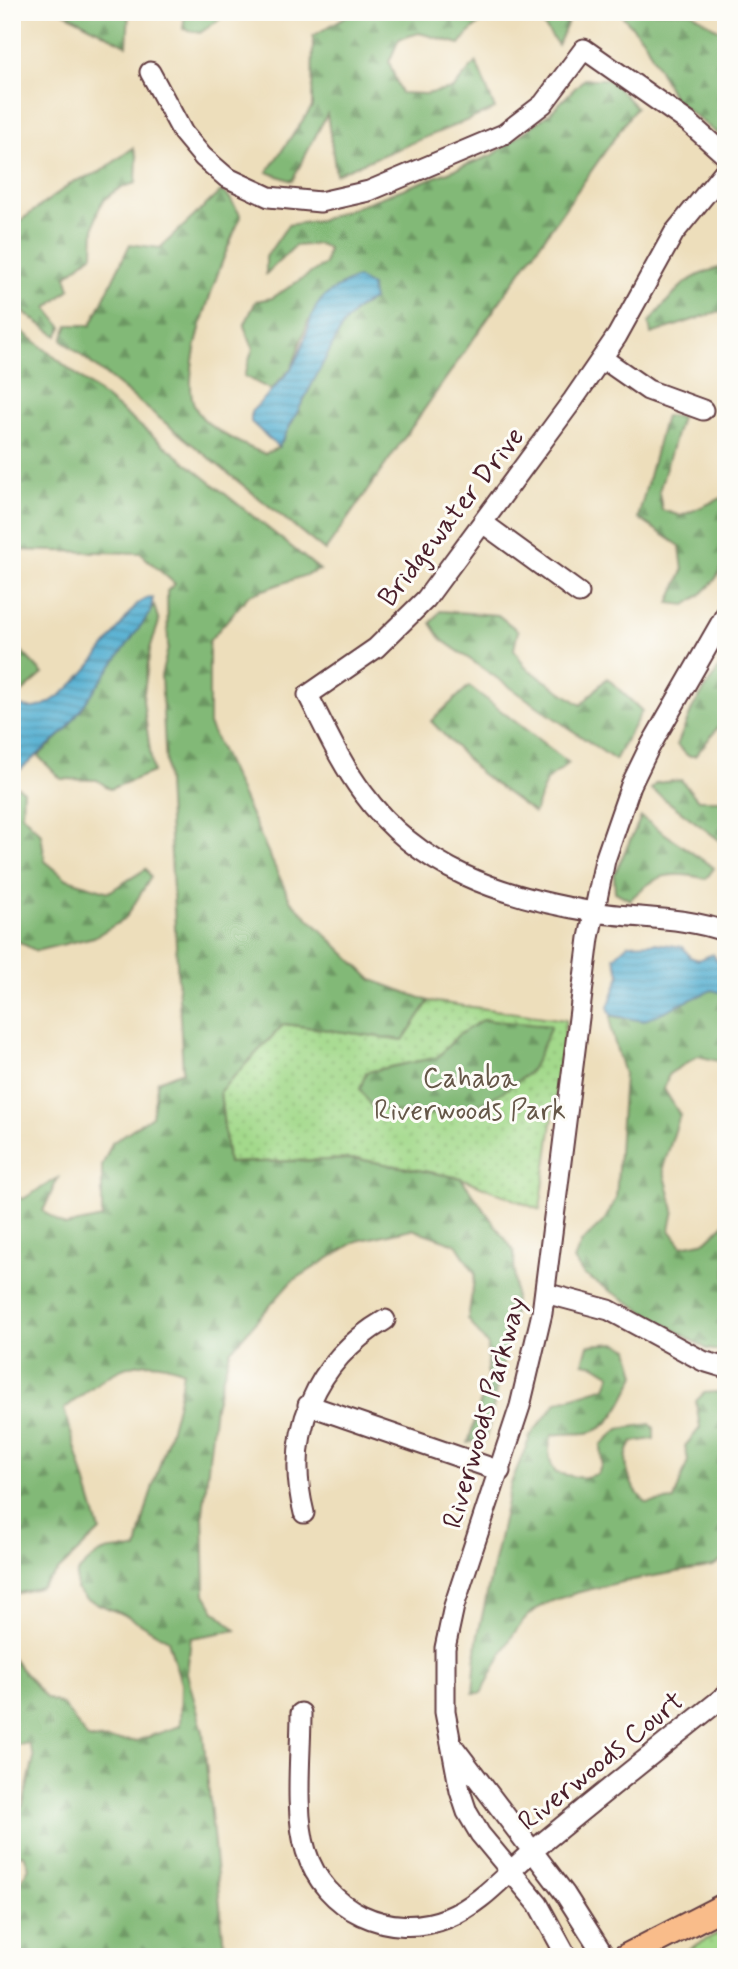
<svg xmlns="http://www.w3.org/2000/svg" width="738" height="1969" font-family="Mynerve,sans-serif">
<defs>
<pattern id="grass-dots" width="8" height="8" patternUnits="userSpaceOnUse" patternTransform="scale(1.75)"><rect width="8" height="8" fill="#a3d98b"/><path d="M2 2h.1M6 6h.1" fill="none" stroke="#8eba78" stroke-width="1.8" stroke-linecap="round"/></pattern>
<pattern id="forest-firs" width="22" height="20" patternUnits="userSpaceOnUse" patternTransform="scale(1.75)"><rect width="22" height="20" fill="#82b977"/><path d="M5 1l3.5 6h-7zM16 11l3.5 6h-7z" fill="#6c9662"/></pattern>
<pattern id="water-rules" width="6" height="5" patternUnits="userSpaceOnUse" patternTransform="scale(1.75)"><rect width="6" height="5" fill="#53afd1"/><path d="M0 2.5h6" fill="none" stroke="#478eaa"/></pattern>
</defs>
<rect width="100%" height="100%" fill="#fdfcf7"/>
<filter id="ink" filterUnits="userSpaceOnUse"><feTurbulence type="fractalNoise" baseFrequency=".0143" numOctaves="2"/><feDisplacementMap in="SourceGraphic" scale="14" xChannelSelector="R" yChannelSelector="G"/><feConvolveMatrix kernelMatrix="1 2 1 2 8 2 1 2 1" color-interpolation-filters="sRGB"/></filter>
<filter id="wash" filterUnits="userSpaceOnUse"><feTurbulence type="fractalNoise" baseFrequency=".00686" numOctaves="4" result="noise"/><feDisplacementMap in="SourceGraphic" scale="28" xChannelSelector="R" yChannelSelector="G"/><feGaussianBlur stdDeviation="1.57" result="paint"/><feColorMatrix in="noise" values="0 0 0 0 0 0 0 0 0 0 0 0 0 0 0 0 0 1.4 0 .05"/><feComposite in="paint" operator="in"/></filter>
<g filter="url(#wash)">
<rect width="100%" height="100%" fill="#eddebb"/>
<path fill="url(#grass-dots)" stroke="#767c5b" stroke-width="2" d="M429,1001L566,1020L540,1210L461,1178L358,1159L228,1163L220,1091L284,1024L403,1040Z
M726,1929V1957H674Z"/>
<path fill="url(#forest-firs)" stroke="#666c51" stroke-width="2" d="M63,12H129L127,46Z
M185,12H230L200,33L183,29Z
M353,12H603L599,15L570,17L558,45L538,18C498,14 486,10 460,44L419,33L399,39L389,62L401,93L425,94L453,89L476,62L495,109L336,174L327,114L292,181L267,172L312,107L313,36Z
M619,12H691L726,35V141L674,99L644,40Z
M584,79H609L636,107L325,551L62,340L68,325H91L130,244L160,248L221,191L229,197L241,216C224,255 177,369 195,407C204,428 245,446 265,454L279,447L343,325L358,308L373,300L308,321L292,367L271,390L244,376L253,348L244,326L256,301L272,298L325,264L328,248L319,244L295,246L266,274V257L288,225L321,220L493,155L550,113Z
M133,148L137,157L136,183C94,194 94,216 93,254L66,276L70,289L47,308L62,327L57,336L12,304V227L73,182L100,172Z
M719,268L726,269V317L720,311L651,334L649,323C673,295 682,277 719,268Z
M12,323L320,570L249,595L209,641V724L290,900L372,980L429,1001L403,1040L284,1024L220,1091L228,1163L358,1159L461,1178L514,1251L515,1307L486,1439L468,1443L487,1381L488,1346L468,1319L475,1274L456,1244L412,1229L357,1241L291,1282L230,1351L215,1406L203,1513L205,1594L215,1611L236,1630L191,1638L187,1673L203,1732L224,1946L228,1957H12V1897L29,1867L24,1854L12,1856V1810L23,1805L34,1758L29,1744L12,1745V1658L46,1698L63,1705L88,1739L136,1741L180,1726L181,1683L168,1640L127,1616L86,1599L76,1589L77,1573C101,1549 104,1548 137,1550C147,1488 176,1432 183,1371C133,1348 102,1380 64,1409L100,1531L41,1587L12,1595V1195L23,1199L58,1178L43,1211L65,1226L102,1218V1166L112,1143L152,1116L158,1081L183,1071L161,676L168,648L167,591L175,584L140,553L12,550Z
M665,416L681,417L659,492L662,510L681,516L726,496C726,549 736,573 686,605L669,603L683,571L680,546L638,518Z
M154,605L159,622L150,649L143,700L153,772L110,789L97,780L61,779L38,756L65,731Z
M440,611L498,615L518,631L514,649L525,667L581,705L607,678L642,711L615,760L442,640L431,623Z
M12,641L43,674L12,701Z
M726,658V718L695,756H688L677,745L693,707Z
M469,686L569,763L546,781L534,813L480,773L431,721Z
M681,780L698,800H726V845L651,789L656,783Z
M12,783L23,790L22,814L41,834L45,861L67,879L109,892L146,869L151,877L125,919L94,937L36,951L12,938Z
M641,817L714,868L706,879C670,870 656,874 630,900L615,892L614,875Z
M712,989L726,994V1063L698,1056L669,1074L664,1089L680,1115L663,1168L674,1210L670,1230L682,1246L706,1241L726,1222V1352L707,1349L610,1291L583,1274L574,1260L581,1243L604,1221L616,1199L624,1074L611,1030V1015C640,1026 685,1002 712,989Z
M482,1020L551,1026C545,1040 539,1057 531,1070C526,1076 516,1082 510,1087C468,1116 419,1121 371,1106L360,1089L366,1072L438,1057L457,1036Z
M617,1343L629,1349L636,1375C626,1395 613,1430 587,1433C575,1434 564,1433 552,1435C547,1449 548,1460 556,1473L582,1478L598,1474L602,1463L601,1445L619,1429L650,1424L654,1428V1439L633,1442C618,1460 631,1491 647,1503L674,1500L688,1460L685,1446L700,1428L696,1401L704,1393L726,1391V1558L713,1566C674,1573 560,1589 534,1611C509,1631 497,1667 481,1693H473L477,1640L511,1483L531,1435L557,1402L606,1387L611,1375L595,1365L583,1363L588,1345Z"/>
<path fill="url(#water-rules)" stroke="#4e677e" stroke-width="2" d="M357,278L371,286L373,300L358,308L343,325L279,447L277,446L251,422V412C264,398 281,383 292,367C319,324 297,302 357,278Z
M149,597L153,598L150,613L65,731L12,777V703C21,706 29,710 39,707C77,694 112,635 137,604Z
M655,943L683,947L690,957L698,960L713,954L723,970L726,994L712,990L643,1021L611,1015L608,1007L620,975L614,957L628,944Z"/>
</g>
<g filter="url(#ink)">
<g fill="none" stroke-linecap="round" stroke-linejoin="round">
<defs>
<path id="minor" d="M150,72L183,133L203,157L226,177L269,197L320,202L369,191L504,134L543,104L584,49L688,122L726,156
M726,169L674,233L617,336L573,400L426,599L376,648L308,695C325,728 341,764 363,793C419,870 503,897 594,912C637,919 684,916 726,932
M602,358L648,390L703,410
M483,523L579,593
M545,1293L609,1310L703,1361L726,1368
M308,1405L500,1471
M304,1513C284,1434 315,1361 385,1320
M301,1713C301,1754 294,1812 306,1851C324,1910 390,1941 447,1918C482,1904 507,1872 535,1849C598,1797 662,1746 726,1695
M455,1749L565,1894L605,1957
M567,1957L538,1904L480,1834L467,1812L460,1791L445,1712V1648L454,1606L520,1406L542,1313L589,938L605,860L631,785L648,750L726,614"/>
<path id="major" d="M625,1957L726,1905"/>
</defs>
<use href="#minor" stroke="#623c41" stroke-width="23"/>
<use href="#major" stroke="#623c41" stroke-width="28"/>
<use href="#minor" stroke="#fff" stroke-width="19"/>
<use href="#major" stroke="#f9bc8a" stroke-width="24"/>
</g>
</g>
<g text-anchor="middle" stroke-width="6" stroke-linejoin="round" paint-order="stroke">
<g font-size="28" fill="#4a1f2b" stroke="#fdfcf7">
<text transform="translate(450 516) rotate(-52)" y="10">Bridgewater Drive</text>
<text transform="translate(483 1412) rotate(-74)" y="10">Riverwoods Parkway</text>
<text transform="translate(600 1760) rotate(-39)" y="10">Riverwoods Court</text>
</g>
<g font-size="28" fill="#655748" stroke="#fdfcf7">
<text x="470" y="1087">Cahaba<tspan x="470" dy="32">Riverwoods Park</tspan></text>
</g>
</g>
<rect width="738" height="1969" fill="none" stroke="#fdfcf7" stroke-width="42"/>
</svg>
